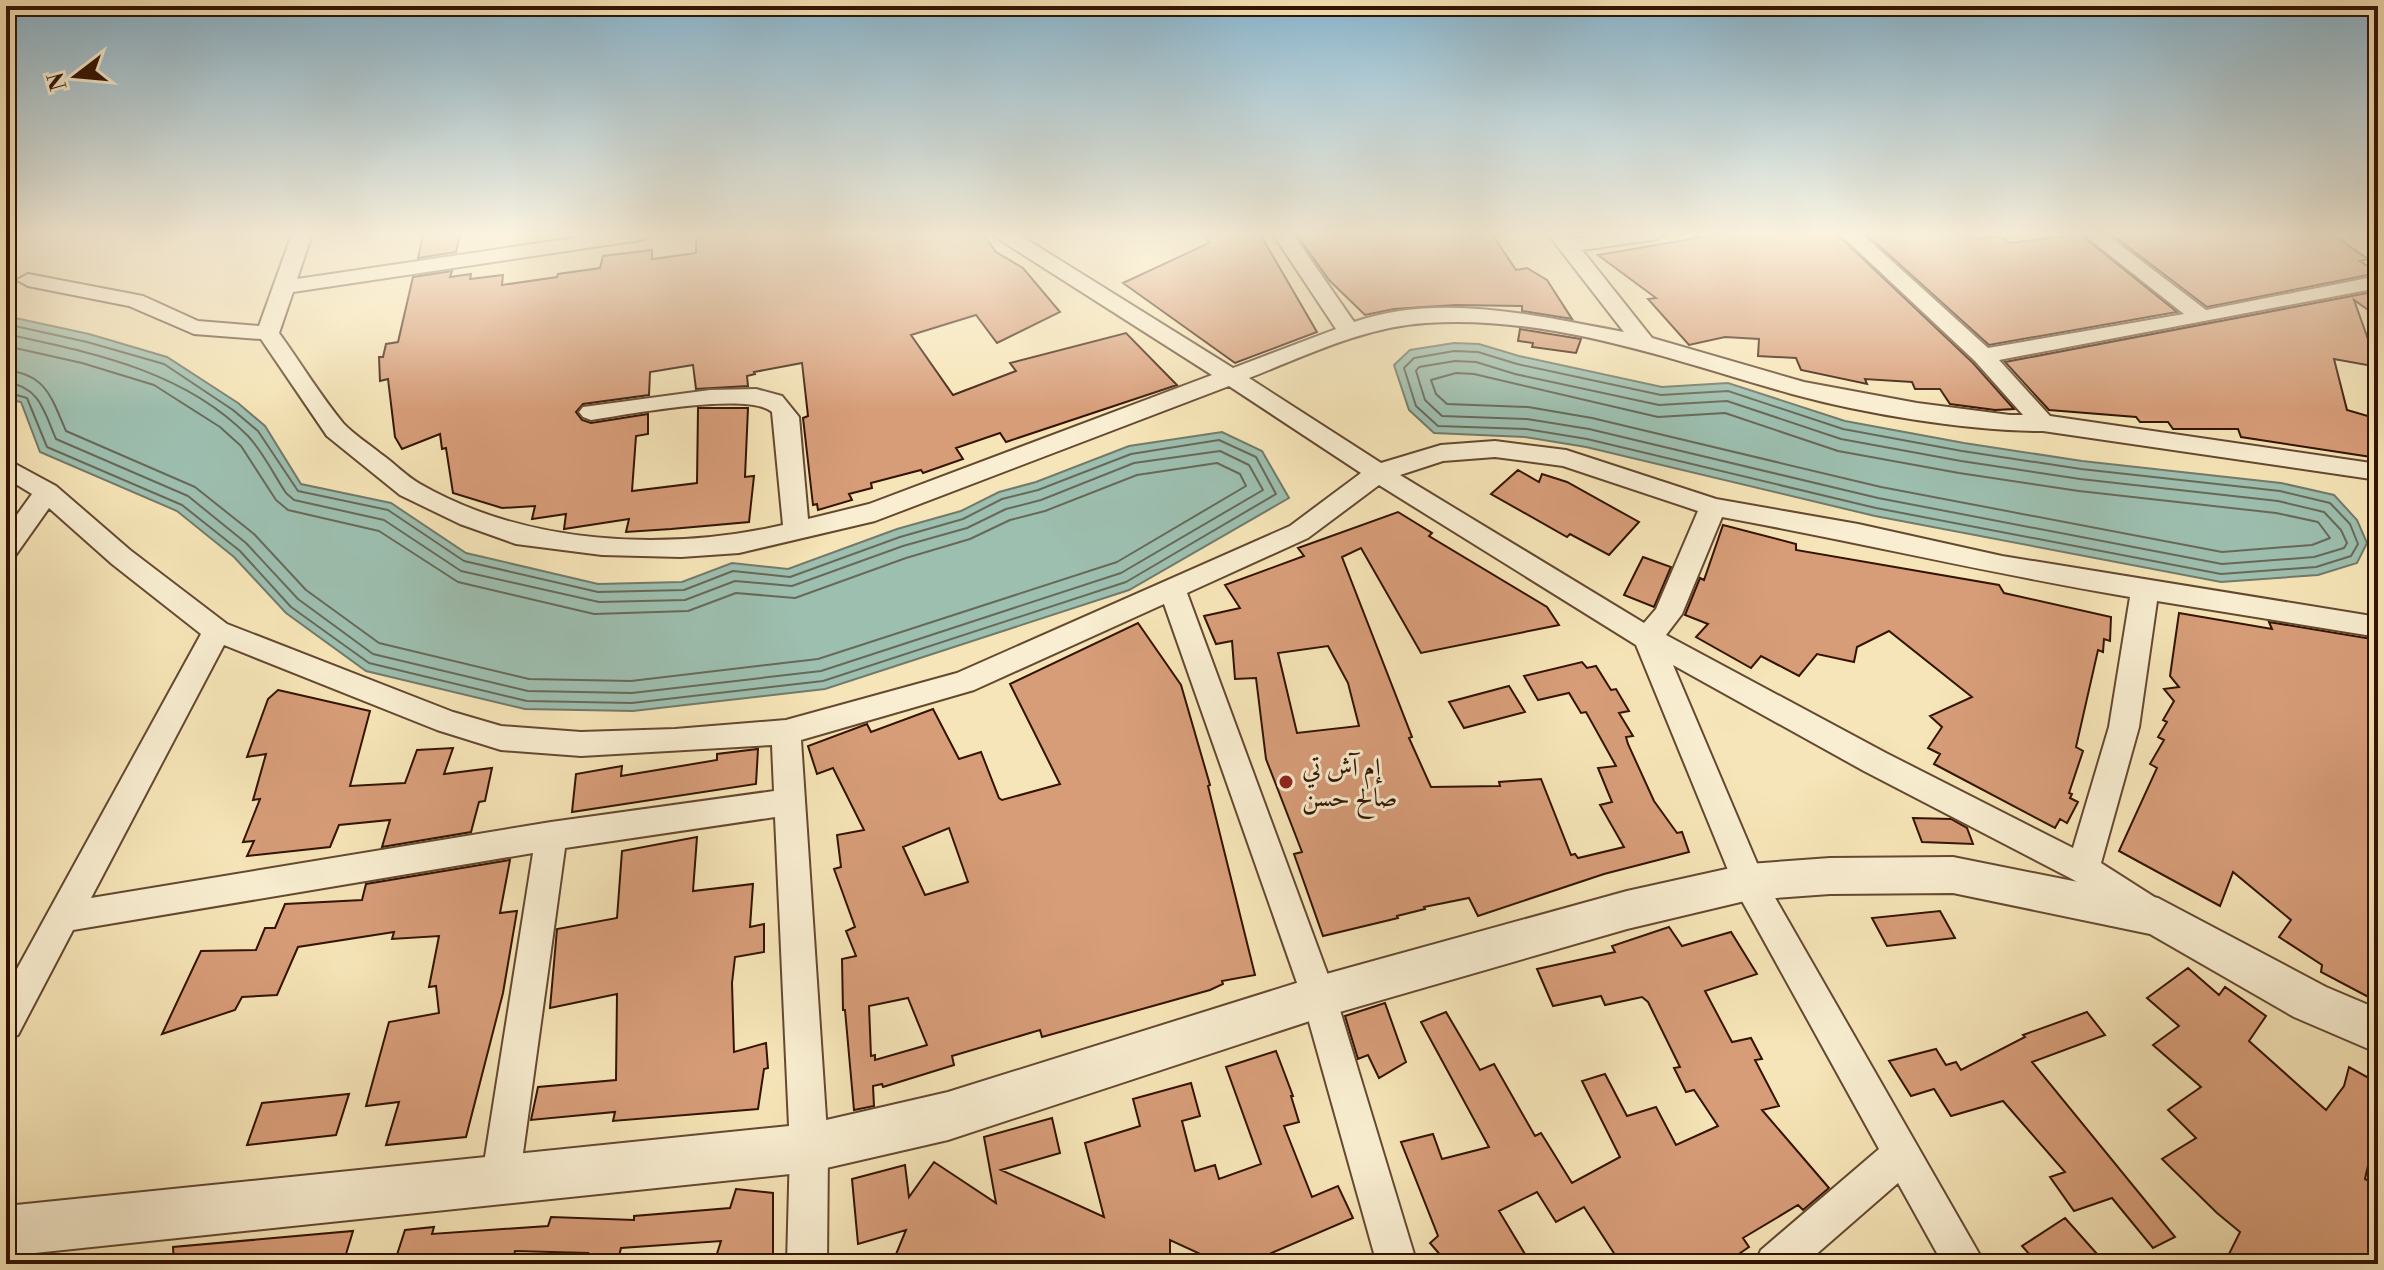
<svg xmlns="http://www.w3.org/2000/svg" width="2384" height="1270" font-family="'Libre Bodoni',Amiri,serif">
<rect width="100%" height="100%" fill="#f6e5b8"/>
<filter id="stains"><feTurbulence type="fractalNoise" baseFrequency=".0025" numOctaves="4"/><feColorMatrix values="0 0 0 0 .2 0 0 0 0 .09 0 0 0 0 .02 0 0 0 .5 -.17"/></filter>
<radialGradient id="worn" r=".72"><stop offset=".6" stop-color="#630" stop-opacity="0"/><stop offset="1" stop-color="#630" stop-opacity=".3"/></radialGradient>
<path fill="#9dbfb0" stroke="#737a6a" stroke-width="2" d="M6,316L89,334L167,357L238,403L265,426L301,484L391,503L466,553L598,584L682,582L732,563L788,569L897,529L961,511L999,492L1036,482L1129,446L1222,432L1262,451L1289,498L1129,590L825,689L633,711L525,709L366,671L286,613L234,557L177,511L40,452L21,402L6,399Z
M1454,343L1479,344L1519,356L1662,387L1728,383L1845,421L1964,443L2082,461L2281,483L2334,495L2357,520L2367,543L2357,563L2318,575L2221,582L1875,516L1586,447L1525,437L1434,433L1409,410L1394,365L1410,350Z"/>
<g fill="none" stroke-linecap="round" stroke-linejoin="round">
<path stroke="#686959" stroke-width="2" d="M6,324L87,342L164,364L233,410L258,431L298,491L388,510L464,561L598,592L684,590L733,571L790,577L900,537L963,519L1002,499L1038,490L1131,454L1219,440L1256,457L1276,494L1126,582L823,681L632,703L527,701L369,663L291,607L240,551L182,505L47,447L27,398L6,392
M6,334C92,353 183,370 248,436C263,452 274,475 286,493L294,500L384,520L461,571L599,602L685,600L735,581L792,586L903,546L967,528L1006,509L1041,500L1134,463L1220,451L1249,465L1263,490L1121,573L821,671L632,693L528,691L373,654L298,599L246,543L188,496L56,439C44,411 40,387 6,382
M6,346L82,363L154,385L220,427L241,446L276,500L288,510L379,531L458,582L594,614L688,611L736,593L795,598L906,558L970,539L1010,520L1045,511L1137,475L1217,463L1240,474L1246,486L1117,562L818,659L631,681L529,679L379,643L306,590L254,534L195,487L66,431C51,397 47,375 6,370
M1454,351L1478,352L1517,364L1661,395L1728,391L1843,429L1962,451L2081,469L2280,491L2330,503L2350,524L2358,544L2351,556L2316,567L2221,574L1876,508L1587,439L1526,429L1438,426L1416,406L1404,368L1414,358Z
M1455,361L1476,362L1515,374L1659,405L1727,401L1841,439L1961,461L2080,479L2278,501L2324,512L2341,530L2347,543L2344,548L2314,557L2222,564L1878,498L1589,429L1527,419L1442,416L1425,400L1416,371L1419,367Z
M1456,373L1474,374L1658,417L1725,413L1838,451L1959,473L2079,491L2276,513L2318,522L2330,538L2312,545L2222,552L1881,487L1592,418L1528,407L1447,404L1436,394L1431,380Z"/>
</g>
<path fill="#d79d79" stroke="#331302" stroke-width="2" fill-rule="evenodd" d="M423,234H460L456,252L418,258Z
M720,234H983L996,252L1023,268L1060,312L997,343L976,315L911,335L953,395L1016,371L1010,363L1126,333L1177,385L1006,442L1000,433L956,448L963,459L923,473L921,470L871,483L872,488L849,494L852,500L818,510L817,504L813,505L803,418L808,416L802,363L754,372L755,374L747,376L748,386L696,389L693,365L650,372L649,395L583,404L576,412L582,420L591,423L648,414V434L636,436L632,491L697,483L698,408H748L745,477L754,476L749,522L671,529L626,532L629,519L564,529L566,514L532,519L535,506L502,508L453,493L446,448L442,449L440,434L402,449L395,437L388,379L380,381L379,357H383L386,344L398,342L413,277L452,271L450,277L471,274L470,279L503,275L502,285L557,277L558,274L600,268L603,256L652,250V259L696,253V237Z
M1204,234H1260L1317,332L1235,363L1123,283L1209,243Z
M1296,234H1492L1516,270L1527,268L1547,280L1572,319L1522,311V306L1455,305L1394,309L1365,315L1329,280Z
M1720,234H1837L1973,363L2014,409L1995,410L1950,404L1940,389H1915L1912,382L1865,379L1867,384L1801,370L1796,358L1758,356L1759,339L1725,337L1689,345L1648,299L1656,298L1598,255Z
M1866,234H1971L1977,239L2000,236L2010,243L2080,234L2177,312L1989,345Z
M2111,234H2332L2368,259L2360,261L2378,273L2207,307Z
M2378,291V317L2354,300L2378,367L2334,359L2347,410L2378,419V458L2241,437L2238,429H2173L2168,422H2140L2136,417L2049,410L2005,362Z
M1520,329L1581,339L1576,353L1532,347L1533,343L1518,341Z
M1518,470L1539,482L1542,474L1567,482L1639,522L1609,555L1570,534L1567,537L1491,494Z
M1398,512L1432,533L1429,536L1547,607L1559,625L1421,653L1361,548L1342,557L1412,737L1409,738L1431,787L1500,786L1499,782L1541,779L1571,855L1575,854L1578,858L1624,847L1600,805L1612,802L1598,768L1616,766L1586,712L1581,713L1569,693L1538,700L1524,676L1582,662L1587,668L1596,666L1611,690L1616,689L1629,711L1619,713L1633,736L1626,737L1628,744L1654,801L1677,833L1682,832L1689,852L1604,874L1478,916L1469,898L1424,907L1425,909L1397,916L1398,918L1323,936L1294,854L1302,852L1266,759L1256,678L1235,679L1232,641L1216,644L1204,616L1240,608L1225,585L1304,556L1298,548ZM1328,646L1348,683L1359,726L1297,733L1278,653Z
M1723,525L1796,544V550L1999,585L2004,593L2111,617L2110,641L2104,639L2103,652L2098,650L2076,747L2083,751L2069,793L2072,794L2070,798L2078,802L2067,823L2060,819L2055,828L1934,764L1940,754L1928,748L1942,727L1930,716L1972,697L1889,631L1857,647L1854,662L1817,654L1799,676L1761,656L1751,668L1696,637L1708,624L1685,615L1700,578L1704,580Z
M1643,557L1671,567L1654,607L1624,595Z
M2179,613L2272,629L2269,622L2378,640V1002L2321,972L2322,965L2279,937L2291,920L2233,872L2220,906L2119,851L2157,768L2150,764L2164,740L2158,737L2167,722L2163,720L2174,701L2164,689L2179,687L2170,676Z
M1138,623L1181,685L1210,785L1208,786L1255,975L1222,981L1223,984L1210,990L1042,1037L1040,1030L952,1056L954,1065L883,1087L882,1084L873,1086L874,1106L854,1110L845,1010H843L842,959L856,956L846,931L855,927L834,869L841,867L837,835L864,830L833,768L817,774L808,746L867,724L871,732L933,709L959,759L981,752L999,798L1002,800L1060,784L1010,684ZM949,828L968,882L925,895L903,847ZM908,998L927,1045L875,1060V1055L871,1056L869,1006Z
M1509,686L1525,712L1464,728L1449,702Z
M278,690L370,711L350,786L405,783L417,750L453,748L444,774L492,768L485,801L479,802L471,832L382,847L390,820L339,825L330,847L247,856L254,841L243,842L260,799L253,800L266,754L247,757L268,699Z
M758,749L756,784L572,812L576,774L622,766L621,776L717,760V754Z
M1913,818L1951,819L1967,828L1973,844L1922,842Z
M697,837L693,891L753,884L750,927L764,924V952L735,957L732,983L734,1052L766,1043L768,1068L764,1069L758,1109L613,1121L615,1112L531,1120L538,1087L616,1080L617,994L550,1008L557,929L617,918L622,851Z
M510,860L500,913L517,911L503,993L466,1137L386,1145L399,1102L366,1106L389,1022L439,1013L436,986L429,987L439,936L392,939L394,932L298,947L277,995L242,997L235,1010L162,1034L201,951L256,950L265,928H275L285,904L362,900L366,884Z
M1940,911L1955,938L1887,946L1872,918Z
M1669,927L1682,946L1731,932L1757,974L1705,991L1732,1042L1751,1038L1762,1059L1755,1060L1779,1106L1762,1110L1829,1188L1803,1210L1798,1205L1743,1238L1749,1247L1724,1264H1621L1584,1207L1556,1222L1537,1192L1499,1211L1531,1264H1448L1430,1243L1438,1236L1401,1142L1433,1134L1442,1159L1489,1147L1421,1022L1446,1012L1480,1070L1494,1064L1535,1136L1541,1133L1572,1183L1620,1157L1582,1081L1605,1074L1627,1116L1656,1107L1676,1145L1718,1126L1694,1090L1686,1092L1674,1068L1680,1067L1648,1002L1642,997L1605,1005L1601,996L1553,1006L1537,969L1615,952L1612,946Z
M2188,968L2219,995L2225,987L2266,1016L2249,1041L2326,1110L2344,1086L2349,1067L2378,1083V1122L2365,1179L2378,1186V1264H2224L2240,1232L2217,1213L2162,1159L2196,1138L2168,1110L2201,1087L2153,1045L2179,1026L2147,998Z
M1385,1003L1406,1062L1379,1078L1368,1055L1358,1059L1345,1016Z
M2087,1012L2105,1035L2032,1062L2175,1237L2153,1248L2112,1198L2074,1211L2050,1177L2065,1172L2003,1101L1951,1116L1934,1089L1911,1096L1889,1061L1936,1049L1946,1065L1956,1062L1961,1070L2025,1037L2023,1035Z
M1276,1051L1293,1096H1291L1299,1122L1284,1126L1312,1197L1338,1186L1353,1218L1246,1264H1222L1170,1240V1264H892L906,1230L858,1244L852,1179L905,1165L909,1197L934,1162L996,1203L984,1137L1052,1118L1060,1153L1001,1170L1104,1217L1085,1143L1140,1126L1133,1099L1191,1083L1200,1116L1182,1121L1195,1171L1215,1165L1219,1179L1261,1164L1226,1067Z
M349,1094L336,1135L247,1145L262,1103Z
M736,1189L773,1193V1264L715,1260L721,1241L621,1248L617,1264H585L588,1253L515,1251L512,1264H394L405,1230L434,1227L432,1234L548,1226L551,1217L634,1220V1216L730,1208Z
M2065,1218L2106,1264H2038L2022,1246Z
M353,1231L343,1264H174L173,1247Z"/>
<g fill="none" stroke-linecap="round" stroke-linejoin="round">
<defs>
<path id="minor" d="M292,234H312L297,279L601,234H650L647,238L640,240L293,292L279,333C300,362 320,395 343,423C353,434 369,444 381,454C394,463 406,476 420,484C526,545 665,552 783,525L772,412C749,391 625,415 591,420L583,417L579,412L583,407L710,390L756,389L782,396L799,417L808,519L869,504L1212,375L997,238L994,234H1018L1233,368L1336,329L1273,234H1293L1354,322C1440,292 1538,316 1624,332L1548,234H1568L1573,239L1611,234H1662L1659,238L1652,240L1582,250L1652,338L1804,382L1917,403L2010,415H2023L1975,361L1840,234H1862L1988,348L2184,314L2083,234H2106L2206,310L2378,276V288L1999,360L2050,416L2378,464V480L2043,431C1968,431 1865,414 1792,394C1675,361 1549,314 1426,323C1364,327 1307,355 1249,378L1381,463L1441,445L1495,441L1566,450L1716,499L1858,524L2002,556L2378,617V637L2157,601L2139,727L2101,863L2159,900L2164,910L2159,920L2147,925L2072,879L1864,771L1673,665L1762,875L1985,1264H1943L1898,1183L1805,1264H1755L1761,1250L1879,1149L1737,892L1636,645L1379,485L1308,538L1187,593L1336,997L1417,1264H1377L1302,997L1164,604L974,690L801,740L828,1148L827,1264H787L790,1148L775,817L565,848L519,1182L513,1195L500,1201L487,1195L481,1182L533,853L73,930L18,1035L6,1040V989L201,634L112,564L49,508L15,556L6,558V530L32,494L6,478V459L56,486L130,550L227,624L453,712L501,726L581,732L675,729L786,720L957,673L1290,526L1361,473L1229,386L875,521L739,553L681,557L602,555L516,544L460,524L400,495L327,436L261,339L194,334L129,306L28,286L17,280L28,274L143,296L198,321L259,326ZM1495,457L1563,466L1698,511L1656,609L1644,623L1400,475L1443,461ZM1722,517C1858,542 1993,574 2130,597L2109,727L2073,848L1886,753L1666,635L1682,614ZM224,645L437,730L501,750L581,756L772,745L774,791L551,822L91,898Z"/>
<path id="tertiary" d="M1953,857L2158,898L2326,987L2378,1009V1053L2294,1017L2150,934L1953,893L1830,894L1749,900L1627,929L1319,1018L948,1140L809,1172L6,1256V1206L809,1124L948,1092L1319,976L1627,891L1749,864L1830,858Z"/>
</defs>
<use href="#minor" stroke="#644830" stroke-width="4"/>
<use href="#tertiary" stroke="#644830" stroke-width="4"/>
<use href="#minor" fill="#f9eed1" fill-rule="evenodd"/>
<use href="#tertiary" fill="#f9eed1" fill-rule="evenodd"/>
</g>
<linearGradient id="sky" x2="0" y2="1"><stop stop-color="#8ab8d2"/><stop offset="0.57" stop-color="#fbf3df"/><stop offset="1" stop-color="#fbf3df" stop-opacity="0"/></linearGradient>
<rect width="2384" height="411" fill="url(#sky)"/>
<circle fill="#8f2418" stroke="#f9eed1" stroke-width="3" cx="1286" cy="782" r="8"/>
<g text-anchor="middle" stroke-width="6" stroke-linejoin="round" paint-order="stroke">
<g font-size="26" fill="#331302" stroke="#f9eed1" text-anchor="start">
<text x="1302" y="776">إم آش تي<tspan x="1302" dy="30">صالح حسن</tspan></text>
</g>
</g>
<rect width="2384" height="1270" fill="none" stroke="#f6e5b8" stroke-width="32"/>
<rect x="8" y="8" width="2368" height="1254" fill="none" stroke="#331302" stroke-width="4"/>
<rect x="16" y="16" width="2352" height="1238" fill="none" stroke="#331302" stroke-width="2"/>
<g transform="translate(76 76) rotate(254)" stroke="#f9eed1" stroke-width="6" paint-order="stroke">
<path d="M0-6L14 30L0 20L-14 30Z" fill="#331302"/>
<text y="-12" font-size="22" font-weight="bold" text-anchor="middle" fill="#331302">N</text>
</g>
<rect width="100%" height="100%" filter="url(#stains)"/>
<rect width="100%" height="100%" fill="url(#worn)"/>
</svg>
